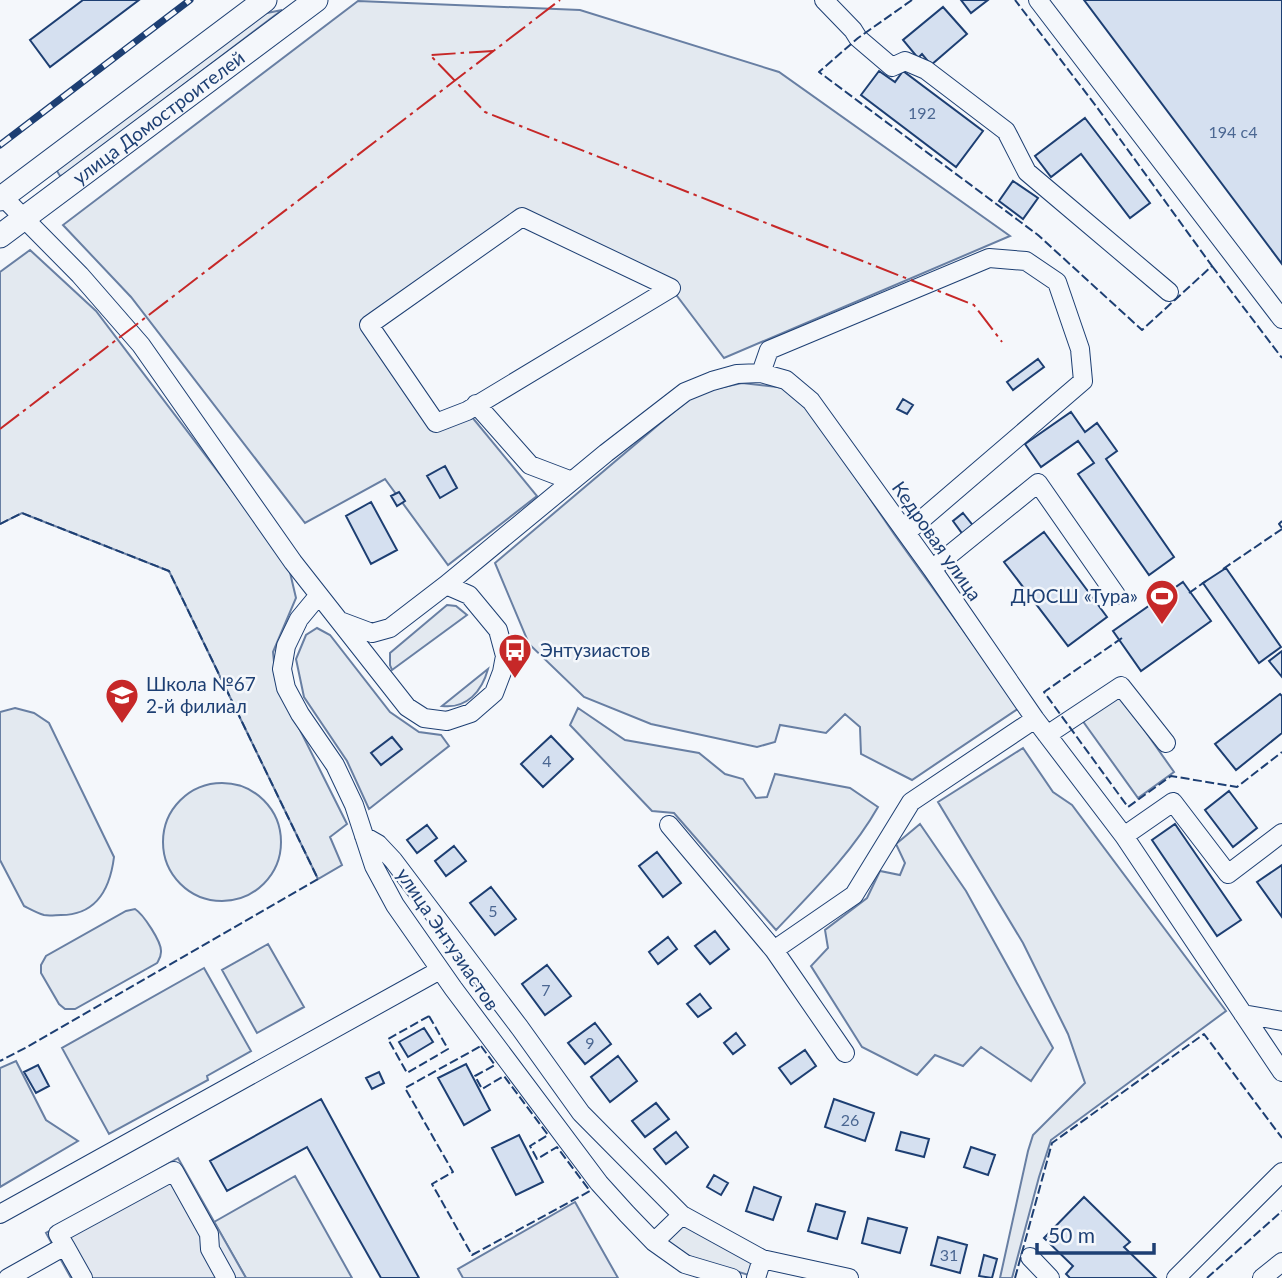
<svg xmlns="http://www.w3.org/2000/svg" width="1282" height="1278" font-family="Lato,sans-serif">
<rect width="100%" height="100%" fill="#f4f7fb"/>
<path fill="#e3e9f0" stroke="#687fa3" stroke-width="2" d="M358,1L580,10L779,72L1010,236L724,358L671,288L522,218L369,325L435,423L467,411L537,496L448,565L385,479L305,523L131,297L63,225Z
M282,10L65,175L60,176L57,171L59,167L262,14Z
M30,250L96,311L288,564L296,598L273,652L276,682L347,824L330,837L342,865L318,879L169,571L22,513L0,524V272Z
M742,383L786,388L810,410L894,534L1019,708L912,780L861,754L860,727L845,714L826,733L780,725L775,742L757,747L651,724L584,697L529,644L495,563L696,393Z
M447,605L456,606L467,615L392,670L390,665V653Z
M317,628L330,635L390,712L419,732L441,735L449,746L369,809L347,761L304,697L296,659L306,635Z
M488,669C482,691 467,709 442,706Z
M1119,694L1174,772L1138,798L1082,720Z
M15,708L34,713L49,723L114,857C110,889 97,915 61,915C56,915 49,916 44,915C37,913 30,909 24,906L0,860V712Z
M578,708L625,740L699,753L725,774L743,779L756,798L767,797L775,774L850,788L878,807C852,853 812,892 776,930L674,813L652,811L570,725Z
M1023,748L1053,792L1072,805L1226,1011L1051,1140L1039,1177L1012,1278H1000L1028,1151L1033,1135L1085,1083L1068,1034L1023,943L938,802Z
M163 842a59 59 0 1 1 118 0a59 59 0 1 1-118 0Z
M920,824L966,891L1053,1048L1031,1081L981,1047L963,1066L935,1055L917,1075L862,1047L811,966L828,948L825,930L867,898L880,871L900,875L905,863L896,844Z
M135,909C143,914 162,942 161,952C161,957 160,958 157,963L75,1009H65L59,1004L41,973V965L46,956L126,911Z
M268,944L304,1007L257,1033L222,970Z
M204,968L251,1051L207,1076L208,1080L109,1134L62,1048Z
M16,1061L46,1120L78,1141L0,1187V1068Z
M295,1176L352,1278H246L214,1222Z
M686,1224L751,1261L754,1267L752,1276L695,1259L663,1243L673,1228Z"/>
<path fill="#e3e8f0" stroke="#687fa3" stroke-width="2" d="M178,1158L246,1278H71L46,1233Z
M575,1202L618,1278H463L458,1269Z"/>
<path fill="#d5e0f0" stroke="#1d3f73" stroke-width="2" d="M83,0H139L50,67L30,40Z
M961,0H988L971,13Z
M1084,0H1282V264Z
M943,7L967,34L931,65L922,54L918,58L903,40Z
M879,71L895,82L903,71L983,131L956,167L861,95Z
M1085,118L1150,203L1130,218L1081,154L1051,177L1035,156Z
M1013,181L1038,198L1023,219L999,201Z
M1038,359L1044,367L1013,390L1007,382Z
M903,399L913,405L907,414L897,409Z
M1071,412L1085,432L1097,423L1117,451L1106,459L1174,557L1149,575L1078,474L1094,463L1078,441L1041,467L1025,444Z
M445,466L457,488L440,498L427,476Z
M399,492L405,501L397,506L391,496Z
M371,502L397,550L371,564L346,516Z
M963,513L975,528L964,536L953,521Z
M1044,532L1107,617L1068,646L1004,562Z
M1226,568L1281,647L1259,663L1203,583Z
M1183,582L1211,621L1141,671L1113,631Z
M1282,651V677L1269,661Z
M1280,694L1282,696V733L1236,770L1215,744Z
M551,736L573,759L543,787L521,764Z
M392,737L402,749L381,765L371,753Z
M1229,791L1257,828L1233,847L1205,810Z
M1175,824L1241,920L1217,936L1152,840Z
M427,825L437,838L417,853L407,840Z
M454,846L466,861L446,876L435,861Z
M657,852L681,883L663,897L639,866Z
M1282,865V917L1257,882Z
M491,887L516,919L495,935L470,903Z
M715,931L729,949L710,964L695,946Z
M668,937L677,949L658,964L649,952Z
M547,965L571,996L545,1015L522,984Z
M700,994L711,1008L698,1017L687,1004Z
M595,1023L611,1044L585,1064L568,1043Z
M424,1028L433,1042L408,1057L399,1042Z
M736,1033L745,1045L733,1054L724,1043Z
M805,1050L816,1066L791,1084L779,1068Z
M618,1056L637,1081L610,1102L591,1077Z
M466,1064L490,1110L464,1125L438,1078Z
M38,1065L49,1086L36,1093L24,1072Z
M379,1072L384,1083L372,1089L366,1078Z
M321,1099L352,1156L419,1278H381L307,1147L227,1191L210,1161Z
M834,1099L874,1113L865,1141L825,1127Z
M656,1103L669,1119L645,1137L632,1121Z
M676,1132L688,1147L666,1164L654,1149Z
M901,1132L929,1139L924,1157L896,1150Z
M519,1135L543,1182L516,1195L492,1148Z
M971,1147L995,1155L988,1175L964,1167Z
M714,1175L728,1183L721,1195L707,1187Z
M754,1187L781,1197L773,1220L746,1211Z
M1084,1197L1130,1242L1124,1247L1156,1278H1070L1066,1274L1073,1266L1044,1238Z
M816,1204L845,1212L837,1239L808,1231Z
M868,1218L907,1228L900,1253L862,1243Z
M938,1237L967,1245L960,1273L931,1265Z
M984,1255L997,1259L992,1278L979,1276Z"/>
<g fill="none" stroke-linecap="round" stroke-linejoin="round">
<defs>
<path id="minor" d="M824,0L853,30L858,38L892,67L905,61L926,70L1006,131L1027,172L1169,292
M1038,0L1282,319
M3,197L80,275L141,345L293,562L407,707L424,718L447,721L471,713L494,693L502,672L505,656L498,630L469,595L446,585L390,628L372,633L340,621
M522,217L671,288L467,411L436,423L369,325Z
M761,373L769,350L989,258L1026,261L1057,282L1080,349L1083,381L906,533
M476,404L530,465L572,481
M932,569L1038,483L1116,595
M446,585L606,453L685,392L712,381L737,374L761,373L786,380L811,401L932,569L1035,719L1124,836L1282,1072
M318,596L299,619L286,646L282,669L286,688L300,714L335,765L354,805L374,866L395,905L453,988L599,1183L627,1214L654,1242L685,1264L732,1278
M1047,735L1121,686L1166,743
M669,825L774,950L854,895L911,802L1035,719
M364,836L378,844L393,860L520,1028L581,1113L682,1215L762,1259L849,1278
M1124,836L1173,802L1228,874L1282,833
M774,950L845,1053
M1243,1014L1282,1021
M0,1214L440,970
M654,1242L682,1215
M65,1246L83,1278
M1030,1257L1050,1278
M8,1278L65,1246L58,1234L174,1171L209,1234L210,1249L226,1278
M756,1278L762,1259
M1176,1278L1282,1172
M1262,1278L1282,1262"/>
<g id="major">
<path d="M0,199L265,0"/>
<path id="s1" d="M0,236L316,0"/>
</g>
</defs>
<use href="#minor" stroke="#1d3f73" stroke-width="20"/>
<use href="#major" stroke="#1d3f73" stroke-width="25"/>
<use href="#minor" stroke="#f4f7fb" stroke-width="18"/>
<use href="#major" stroke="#f4f7fb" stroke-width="23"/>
<defs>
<path id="rail" d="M0,145L190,0"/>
</defs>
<use href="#rail" stroke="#1d3f73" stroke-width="7"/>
<use href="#rail" stroke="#f4f7fb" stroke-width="4.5" stroke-dasharray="13" stroke-linecap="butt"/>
<path stroke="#1d3f73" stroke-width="2" stroke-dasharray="9 3.5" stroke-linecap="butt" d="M912,0L858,38L819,72L1038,235L1142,330L1212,266L1096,106L1015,0
M1212,266L1282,358
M1282,521L1279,524L1282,528
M0,524L22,513L169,571L318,879L27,1047L0,1061
M1223,569L1282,529
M1189,593L1206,581
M1122,638L1044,692L1128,807L1171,776L1237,787L1282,752
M429,1016L448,1049L407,1073L388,1039Z
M481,1046L495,1065L475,1076L482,1089L504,1076L548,1135L530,1146L537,1159L557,1147L590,1191L472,1255L432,1184L453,1172L405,1088Z
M1015,1278L1052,1143L1204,1034L1282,1138
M1207,1278L1282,1211"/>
<path stroke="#c62828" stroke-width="2" stroke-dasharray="24 5 3.5 5" stroke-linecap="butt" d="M493,51L430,55L485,112L974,305L1002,342
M0,429L560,0"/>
</g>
<defs>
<symbol id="stadium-pin" viewBox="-11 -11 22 30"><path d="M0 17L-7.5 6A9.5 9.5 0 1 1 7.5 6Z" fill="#c62828" stroke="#f4f7fb"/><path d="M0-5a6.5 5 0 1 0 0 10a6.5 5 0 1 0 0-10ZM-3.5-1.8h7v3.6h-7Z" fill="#fff"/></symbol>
<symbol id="bus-pin" viewBox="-11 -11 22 30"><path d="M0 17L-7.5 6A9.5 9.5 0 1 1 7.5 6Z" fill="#c62828" stroke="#f4f7fb"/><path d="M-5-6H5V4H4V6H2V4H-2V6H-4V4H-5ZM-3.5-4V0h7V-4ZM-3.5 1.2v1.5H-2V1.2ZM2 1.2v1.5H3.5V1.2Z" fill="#fff"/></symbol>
<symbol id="school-pin" viewBox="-11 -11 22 30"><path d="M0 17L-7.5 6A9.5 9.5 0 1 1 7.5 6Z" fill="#c62828" stroke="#f4f7fb"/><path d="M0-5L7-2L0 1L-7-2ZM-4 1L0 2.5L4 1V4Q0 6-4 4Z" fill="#fff"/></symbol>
</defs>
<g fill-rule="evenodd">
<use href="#stadium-pin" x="1143" y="577" width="38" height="52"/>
<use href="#bus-pin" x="496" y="631" width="38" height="52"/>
<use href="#school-pin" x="103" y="676" width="38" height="52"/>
</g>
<g text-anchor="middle" stroke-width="5" stroke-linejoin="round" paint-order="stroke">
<g font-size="16" fill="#4b6792">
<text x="922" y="119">192</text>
<text x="1233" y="138">194 с4</text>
<text x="547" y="767">4</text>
<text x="493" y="917">5</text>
<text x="546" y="996">7</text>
<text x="590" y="1049">9</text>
<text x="850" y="1126">26</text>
<text x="949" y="1261">31</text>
</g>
<g font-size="19" fill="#1d3f73" stroke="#f4f7fb">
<text dy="7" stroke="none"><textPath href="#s1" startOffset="198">улица Домостроителей</textPath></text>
<text transform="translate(937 541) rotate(55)" y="7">Кедровая улица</text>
<text transform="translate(448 939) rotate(56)" y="7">улица Энтузиастов</text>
</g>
<g font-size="19" fill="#1d3f73" stroke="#f4f7fb" text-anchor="start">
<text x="1138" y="603" text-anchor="end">ДЮСШ «Тура»</text>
<text x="540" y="657">Энтузиастов</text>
<text x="146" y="691">Школа №67<tspan x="146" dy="22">2-й филиал</tspan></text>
</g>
</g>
<path d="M1037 1243v10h117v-10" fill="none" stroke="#1d3f73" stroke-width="3.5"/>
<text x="1048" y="1243" font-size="21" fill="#1d3f73" stroke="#f4f7fb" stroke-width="5" paint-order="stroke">50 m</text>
</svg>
